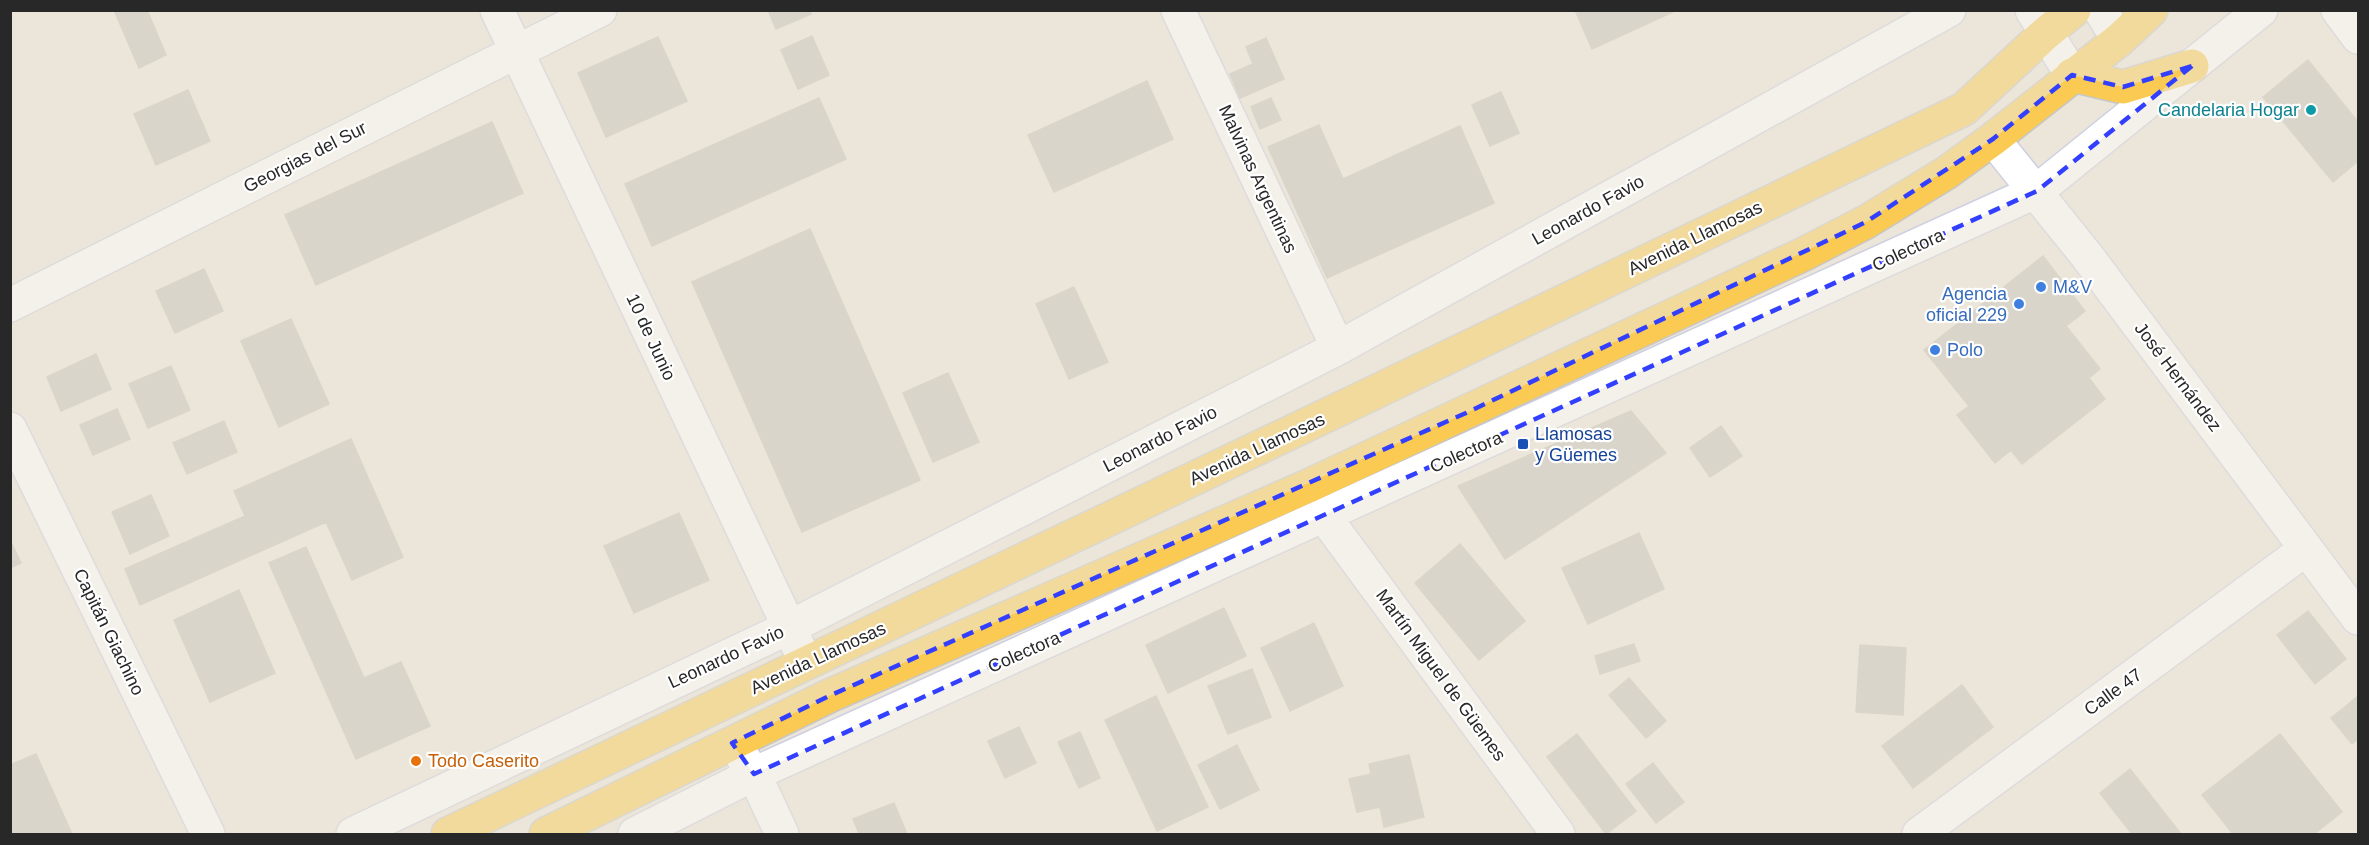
<svg xmlns="http://www.w3.org/2000/svg" width="2369" height="845" font-family="Helvetica,sans-serif">
<rect width="100%" height="100%" fill="#ebe6d9"/>
<path fill="#c6c2b9" stroke="#c6c2b3" stroke-width="1.5" d="M114,10H147L166,55L139,68Z
M768,10H810L811,14L776,29Z
M1575,10H1677L1592,49Z
M812,36L829,75L798,89L781,50Z
M658,37L687,101L606,137L578,73Z
M1266,38L1284,79L1240,98L1230,74L1253,64L1246,47Z
M2308,60L2358,122V161L2333,182L2263,97Z
M1147,81L1173,139L1054,192L1028,135Z
M188,90L210,141L156,165L134,114Z
M1501,92L1519,133L1490,146L1472,105Z
M819,98L846,159L652,246L625,184Z
M1271,98L1281,120L1260,129L1251,107Z
M492,122L523,193L316,285L285,215Z
M1319,125L1343,179L1460,126L1494,203L1327,278L1268,147Z
M810,229L920,480L802,532L692,282Z
M2043,256L2085,311L2066,326L2100,369L2089,378L2105,399L2022,464L2011,450L1995,463L1957,415L1969,406L1924,350Z
M204,269L223,311L175,333L156,291Z
M1074,287L1108,362L1069,379L1036,304Z
M291,319L329,404L279,427L241,341Z
M96,354L111,389L61,411L47,377Z
M171,366L190,410L148,428L129,384Z
M948,373L979,442L933,462L903,393Z
M117,409L130,439L93,455L80,425Z
M1631,411L1666,453L1505,559L1458,486Z
M224,421L237,452L187,474L173,443Z
M1721,426L1742,456L1710,477L1690,448Z
M351,439L403,557L352,580L326,522L140,605L125,569L245,516L234,491Z
M151,495L169,536L130,554L112,512Z
M679,513L709,580L634,613L604,546Z
M1639,533L1664,589L1588,624L1562,568Z
M10,540L21,563L10,568Z
M1460,544L1525,621L1479,660L1415,583Z
M306,547L364,678L401,662L430,726L356,759L269,563Z
M239,590L275,673L210,702L174,620Z
M1224,608L1246,656L1168,693L1146,645Z
M2308,611L2346,659L2315,684L2277,635Z
M1314,623L1343,686L1290,711L1261,648Z
M1634,644L1640,661L1600,674L1595,656Z
M1860,645L1906,648L1903,715L1856,712Z
M1252,669L1271,717L1228,734L1208,686Z
M1629,678L1666,721L1646,738L1609,695Z
M1962,685L1993,727L1913,788L1882,746Z
M1156,696L1208,807L1157,831L1105,720Z
M2358,696V739L2352,744L2331,718Z
M1019,727L1036,763L1005,778L988,741Z
M1080,732L1100,778L1079,788L1058,742Z
M1577,734L1636,811L1606,834L1547,757Z
M2280,734L2342,812L2314,834H2233L2202,795Z
M1237,745L1259,790L1220,809L1198,765Z
M36,754L72,834H10V765Z
M1409,755L1424,817L1384,827L1380,807L1357,812L1349,779L1371,774L1369,764Z
M1653,763L1684,802L1656,823L1626,784Z
M2130,769L2181,834H2132L2100,793Z
M894,803L907,834H859L853,819Z"/>
<g fill="none" stroke-linecap="round" stroke-linejoin="round">
<defs>
<path id="minor" d="M497,10L799,648
M1178,10L1338,348
M2338,10L2358,37
M1993,139L2087,256L2358,618
M10,305L600,10
M10,429L208,834
M1324,516L1558,834
M742,756L754,774L782,834
M353,834L788,628L1338,348L1949,10
M635,834L754,774L2037,191L2261,10
M1919,834L2306,549"/>
<path id="secondary" d="M2032,10L2072,75
M2100,10L2119,40"/>
<path id="trunk" d="M2072,75L2123,87L2192,66
M448,834L1367,396L1964,109L2046,33L2074,10
M546,834L829,696L1306,487L1804,254L1866,222L1946,173L1993,139L2119,40L2151,10"/>
</defs>
<use href="#minor" stroke="#cecfe2" stroke-width="36"/>
<use href="#secondary" stroke="#cecfe2" stroke-width="36"/>
<use href="#trunk" stroke="#c7c7c7" stroke-width="36"/>
<use href="#minor" stroke="#fff" stroke-width="33"/>
<use href="#secondary" stroke="#fff" stroke-width="33"/>
<use href="#trunk" stroke="#faca52" stroke-width="33"/>
</g>
<path d="M0 0H2369V845H0ZM2192,66L2037,191L754,774L732,743L829,696L1466,413L1866,222L1993,139L2072,75L2123,87Z" fill="#ebe6d9" fill-opacity=".55" fill-rule="evenodd"/>
<path fill="none" stroke="#323fff" stroke-width="4.5" stroke-dasharray="12 8" stroke-linejoin="round" d="M2192,66L2037,191L754,774L732,743L829,696L1466,413L1866,222L1993,139L2072,75L2123,87Z"/>
<circle fill="#0f9aa8" stroke="#fff" stroke-width="2" cx="2311" cy="110" r="6"/>
<g fill="#3f7fe0" stroke="#fff" stroke-width="2">
<circle cx="2041" cy="287" r="6"/>
<circle cx="2019" cy="304" r="6"/>
<circle cx="1935" cy="350" r="6"/>
</g>
<rect fill="#1a4fb4" stroke="#fff" stroke-width="2" x="1517" y="438" width="12" height="12" rx="3"/>
<circle fill="#e8710a" stroke="#fff" stroke-width="2" cx="416" cy="761" r="6"/>
<g text-anchor="middle" stroke-width="4.5" stroke-linejoin="round" paint-order="stroke">
<g font-size="18" fill="#0d838f" stroke="#fff" text-anchor="end">
<text x="2299" y="116">Candelaria Hogar</text>
</g>
<g font-size="18" fill="#282828" stroke="#fff">
<text transform="translate(305 157) rotate(-27)" y="6">Georgias del Sur</text>
<text transform="translate(1258 179) rotate(65)" y="6">Malvinas Argentinas</text>
<text transform="translate(1588 210) rotate(-29)" y="6">Leonardo Favio</text>
<text transform="translate(1695 238) rotate(-26)" y="6">Avenida Llamosas</text>
<text transform="translate(1908 250) rotate(-25)" y="6">Colectora</text>
<text transform="translate(651 337) rotate(65)" y="6">10 de Junio</text>
<text transform="translate(2178 377) rotate(53)" y="6">José Hernández</text>
<text transform="translate(1160 439) rotate(-27)" y="6">Leonardo Favio</text>
<text transform="translate(1257 449) rotate(-25)" y="6">Avenida Llamosas</text>
<text transform="translate(1466 452) rotate(-24)" y="6">Colectora</text>
<text transform="translate(109 632) rotate(64)" y="6">Capitán Giachino</text>
<text transform="translate(1024 652) rotate(-24)" y="6">Colectora</text>
<text transform="translate(726 657) rotate(-25)" y="6">Leonardo Favio</text>
<text transform="translate(818 658) rotate(-25)" y="6">Avenida Llamosas</text>
<text transform="translate(1441 675) rotate(54)" y="6">Martín Miguel de Güemes</text>
<text transform="translate(2113 692) rotate(-36)" y="6">Calle 47</text>
</g>
<g font-size="18" fill="#366cbe" stroke="#fff" text-anchor="start">
<text x="2053" y="293">M&amp;V</text>
<text x="2007" y="300" text-anchor="end">Agencia<tspan x="2007" dy="21">oficial 229</tspan></text>
<text x="1947" y="356">Polo</text>
</g>
<g font-size="18" fill="#164399" stroke="#fff" text-anchor="start">
<text x="1535" y="440">Llamosas<tspan x="1535" dy="21">y Güemes</tspan></text>
</g>
<g font-size="18" fill="#c56008" stroke="#fff" text-anchor="start">
<text x="428" y="767">Todo Caserito</text>
</g>
</g>
<rect width="2369" height="845" fill="none" stroke="#282828" stroke-width="24"/>
</svg>
